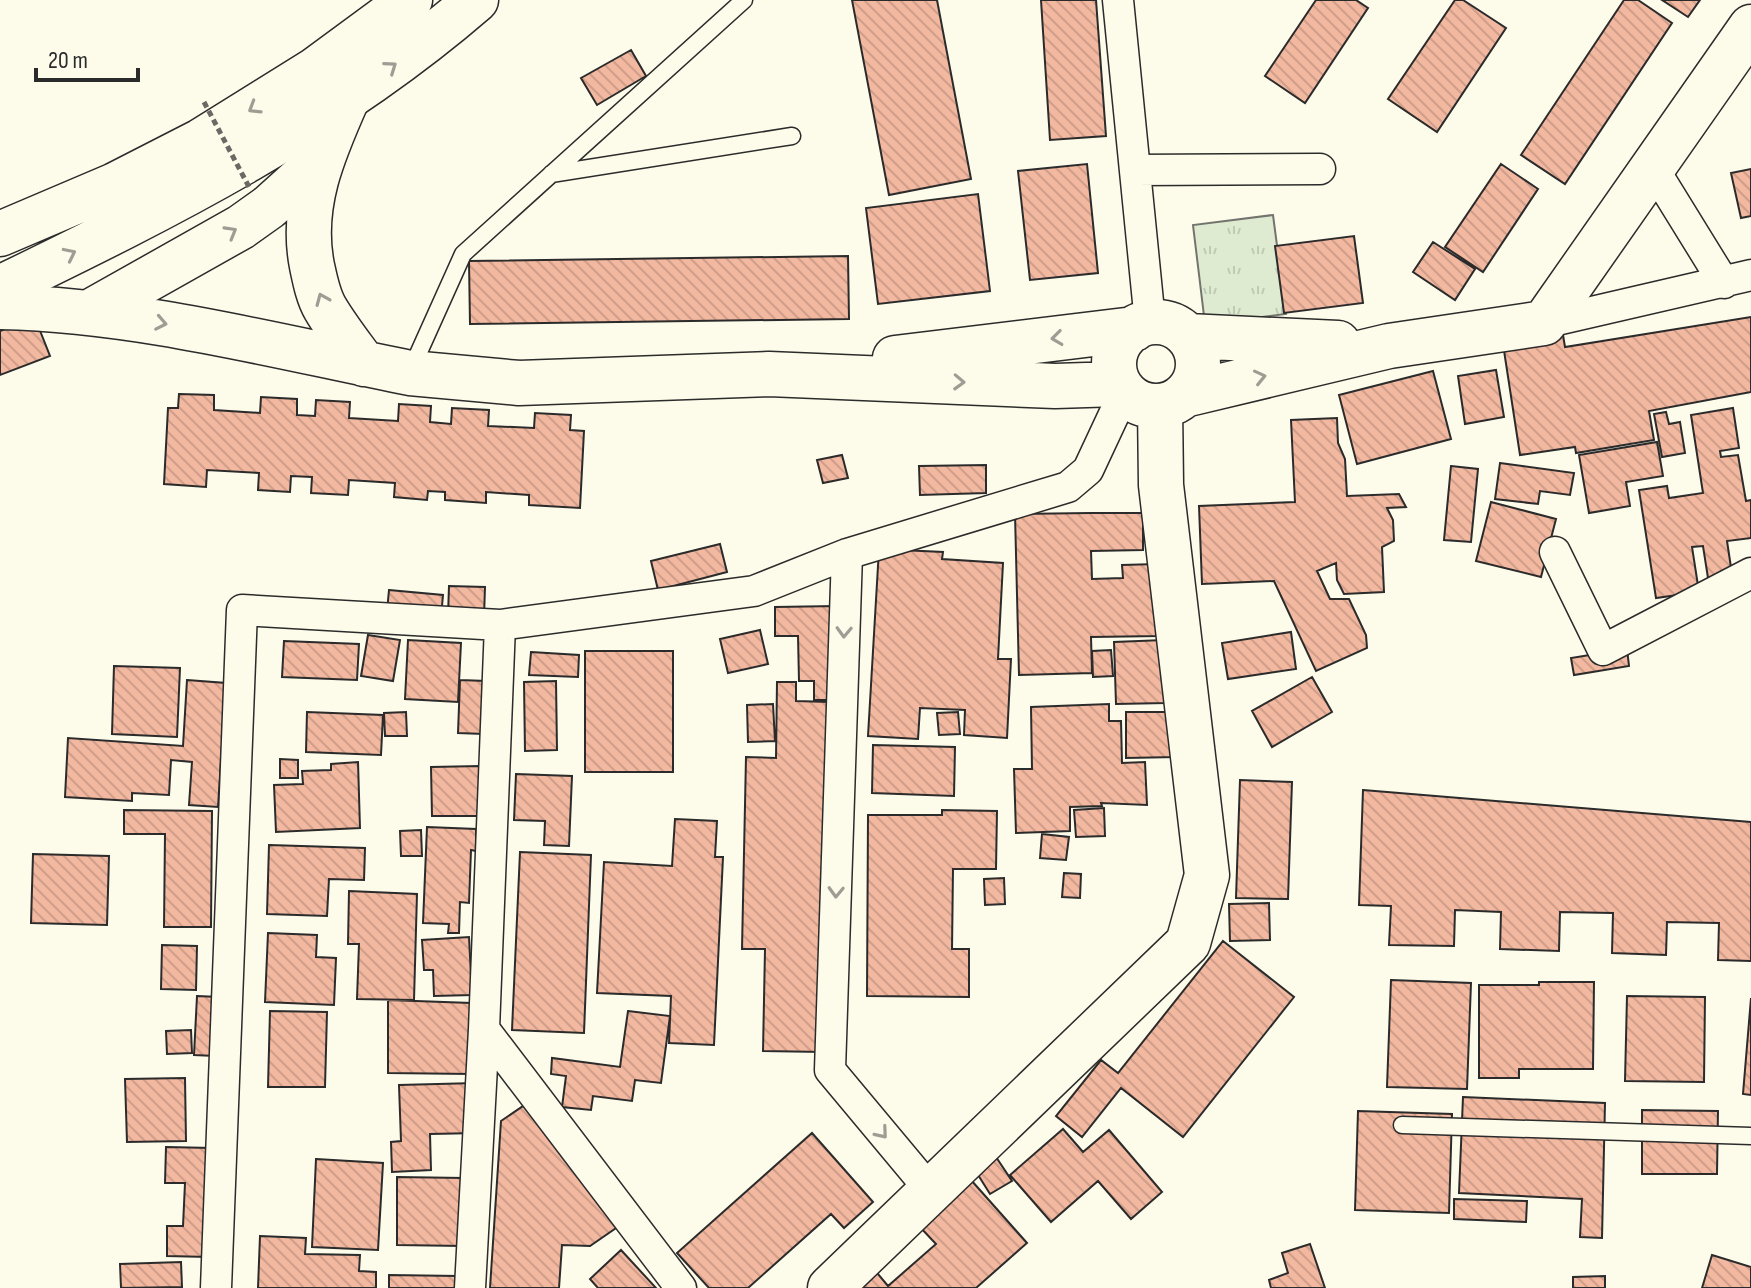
<svg xmlns="http://www.w3.org/2000/svg" width="1751" height="1288" font-family="'Sofia Sans Condensed',sans-serif">
<defs>
<pattern id="grass-tufts" width="24" height="20" patternUnits="userSpaceOnUse" patternTransform="scale(2)"><rect width="24" height="20" fill="#deebd1"/><path d="M3 7l-1-3M5 7V3M7 7l1-3M15 17l-1-3M17 17v-4M19 17l1-3" fill="none" stroke="#bfcab4"/></pattern>
<pattern id="building-back-hatch" width="6" height="6" patternUnits="userSpaceOnUse" patternTransform="scale(2)"><rect width="6" height="6" fill="#f2b8a0"/><path d="M-1 5l2 2M0 0l6 6M5-1l2 2" fill="none" stroke="#d09e8a"/></pattern>
</defs>
<rect width="100%" height="100%" fill="#fdfbea"/>
<path fill="url(#grass-tufts)" stroke="#74746e" stroke-width="2" d="M1273,215L1286,314L1205,324L1193,225Z"/>
<path fill="url(#building-back-hatch)" stroke="#2b2b2b" stroke-width="2" d="M852,0H937L971,179L889,195Z
M1041,0H1096L1106,136L1050,140Z
M1316,0H1356L1368,8L1305,103L1265,76Z
M1455,0H1463L1506,28L1437,132L1388,99Z
M1624,0H1638L1672,23L1565,184L1521,155Z
M1662,0H1700L1688,17Z
M631,50L646,76L597,105L581,78Z
M1087,164L1098,273L1030,280L1018,171Z
M1501,164L1538,189L1483,272L1445,247Z
M1751,169V216L1741,218L1731,173Z
M978,194L990,291L878,304L866,208Z
M1354,236L1363,303L1284,313L1275,246Z
M1433,242L1475,269L1455,300L1413,272Z
M848,256L849,319L470,324L469,261Z
M1751,317V392L1649,411L1654,440L1576,453L1575,447L1520,455L1503,344L1563,335L1565,347Z
M35,318L50,356L0,375V331Z
M1496,370L1504,417L1465,424L1458,376Z
M1433,371L1451,439L1357,464L1339,395Z
M179,394L214,395V410L260,413L261,397L297,399V415L315,416L316,400L350,402L349,418L398,421L399,404L431,406L430,422L451,424L452,408L489,410L488,426L534,428L535,413L571,415L570,430L584,431L580,508L529,505V495L486,492V503L445,500V492L428,491L427,500L394,497L395,483L349,480L348,495L311,493L312,477L291,476L290,492L258,490L259,473L207,470L206,487L164,484L168,408H178Z
M1733,408L1739,448L1720,451L1721,457L1738,455L1746,501L1751,500V538L1727,541L1732,574L1708,578L1703,546L1692,547L1699,592L1656,598L1639,490L1667,486L1669,498L1703,493L1691,415Z
M1666,412L1669,424L1680,422L1685,453L1662,457L1654,414Z
M1337,418L1338,443L1345,459L1347,496L1399,494L1406,507L1387,508L1393,520L1394,541L1382,547L1384,592L1344,594L1337,580L1336,563L1317,571L1330,599H1349L1366,635L1367,648L1316,671L1274,581L1202,584L1199,506L1295,502L1291,420Z
M1657,442L1663,476L1626,482L1630,506L1589,513L1579,455Z
M842,455L848,478L823,483L817,460Z
M1500,463L1574,473L1570,495L1540,491L1538,504L1495,499Z
M986,465V493L920,495L919,466Z
M1451,466L1478,469L1471,542L1444,540Z
M1491,502L1556,519L1541,577L1476,561Z
M1090,513H1143V550L1091,551L1092,579L1123,578L1122,565L1157,564L1159,636L1091,637L1092,673L1019,675L1015,514Z
M720,544L727,572L658,590L651,561Z
M879,549L943,552L942,559L1003,563L998,659H1011L1007,738L964,735L965,710L920,708L918,739L868,736Z
M449,586L485,587L484,617L448,616Z
M389,590L443,595L441,617L387,611Z
M836,606L838,700H814V681H799L798,636H775V607Z
M760,630L768,664L728,673L720,639Z
M1291,632L1296,669L1228,679L1222,643Z
M368,635L400,640L393,681L361,676Z
M408,640L461,643L458,702L405,699Z
M1164,640L1166,703L1116,704L1114,642Z
M284,641L359,644L357,680L282,677Z
M1627,649L1629,666L1574,675L1571,658Z
M1111,650L1113,676L1093,677L1092,651Z
M585,651H673V772H585Z
M531,652L579,655L578,677L529,675Z
M114,666L180,668L177,737L112,734Z
M1312,677L1332,712L1272,747L1252,711Z
M187,680L226,683L218,807L189,805L192,762L171,760L169,795L132,793V801L65,797L68,738L183,746Z
M460,680L486,681L484,734L458,733Z
M556,681L557,750L525,751L524,682Z
M777,682H796V701L830,702L823,1052L763,1051L765,949H742L746,757L776,758Z
M773,704L775,741L748,742L747,705Z
M1109,704V721H1121L1122,763L1145,762L1147,805L1101,803L1102,806L1070,807V831L1016,833L1014,769H1032L1031,707Z
M307,712L383,715L381,755L306,752Z
M406,712L407,736H385L384,713Z
M958,712L960,734L939,735L937,713Z
M1126,712H1176V757L1126,758Z
M873,745L955,747L954,796L872,793Z
M280,759L298,760V778H280Z
M358,762L360,828L276,832L274,785L303,784L302,771L331,770V764Z
M480,766L481,816H432L431,767Z
M516,774L572,776L569,846L544,845L545,821L514,820Z
M1240,780L1292,782L1288,899L1236,898Z
M1363,790L1751,822V961L1718,960L1719,923L1667,922L1666,955L1612,953L1613,913L1560,912L1559,951L1500,949L1501,912L1455,910L1454,946L1389,945L1391,906L1359,905Z
M1104,808L1105,836L1076,837L1074,810Z
M124,810L212,811L211,927H164L165,834H124Z
M942,810L997,811L996,869H953L952,949H969V997L867,996L868,815H942Z
M675,819L717,821L715,857H723L714,1045L669,1043L671,996L597,993L604,862L672,866Z
M427,827L476,829V851L471,850L469,903L460,902L459,933H448L449,924L423,923Z
M421,830L422,856H401L400,831Z
M1042,834L1069,837L1066,860L1040,858Z
M269,845L365,848L364,880L329,879L327,916L267,914Z
M520,852L591,855L584,1033L512,1030Z
M33,854L109,856L107,925L31,923Z
M1064,873L1081,874L1080,898L1062,897Z
M1004,878L1005,904L985,905L984,879Z
M349,891L417,894L414,1000L357,999L359,944H348Z
M1269,903L1270,940L1230,941L1229,904Z
M268,933L317,935L316,957L336,958L334,1005L265,1002Z
M469,937L472,995L434,996L433,970H424L422,940Z
M1223,941L1294,997L1183,1137L1121,1088L1082,1137L1056,1116L1101,1060L1118,1073Z
M162,945L197,946L196,990L161,989Z
M1391,980L1471,983L1467,1089L1387,1087Z
M1539,982H1594L1593,1069H1519V1078H1479V985H1539Z
M197,996L219,997L215,1056L194,1055Z
M1627,996L1705,997L1704,1082L1625,1081Z
M1751,998V1095L1743,1094Z
M388,1000L471,1003V1074L388,1073Z
M270,1011L327,1012L325,1087H268Z
M628,1011L670,1016L661,1083L635,1080L632,1101L593,1096L591,1110L562,1107L566,1076L551,1074L552,1058L620,1067Z
M191,1030L192,1053L167,1054L166,1031Z
M185,1078L186,1141L127,1142L125,1079Z
M476,1083L478,1133L430,1134L431,1170L392,1172L391,1142L401,1141L399,1085Z
M1463,1097L1605,1103L1602,1238L1580,1237L1582,1199L1459,1193Z
M532,1100L619,1226L590,1246L562,1245L559,1288H490L501,1121Z
M1642,1110L1718,1111L1717,1174H1642Z
M1358,1111L1452,1114L1449,1213L1355,1210Z
M1063,1129L1083,1152L1109,1130L1162,1192L1131,1219L1098,1181L1051,1222L1010,1175Z
M812,1133L873,1202L844,1228L831,1214L748,1288H709L677,1253Z
M166,1147L212,1148L209,1257L167,1256V1226H183L185,1183H165Z
M996,1157L1012,1181L990,1194L975,1170Z
M316,1159L383,1163L378,1250L312,1247Z
M397,1177L464,1178L463,1246L397,1245Z
M971,1180L1027,1243L976,1288H850L873,1268L888,1286L936,1244L919,1226Z
M1454,1199L1527,1201L1526,1222L1454,1219Z
M260,1236L306,1238L305,1254L360,1255L359,1271L376,1272V1288H258Z
M1310,1244L1325,1288H1271L1269,1280L1288,1273L1282,1253Z
M621,1250L656,1288H598L590,1279Z
M1712,1255L1751,1267V1288H1702Z
M181,1262L182,1287L121,1288L120,1264Z
M389,1275L458,1276V1288H389Z
M1605,1276V1288H1573V1277Z"/>
<g fill="none" stroke-linecap="round" stroke-linejoin="round">
<defs>
<path id="lane" d="M551,174L792,136
M410,372L463,254L744,0
M1402,1125L1751,1136"/>
<path id="street" d="M1118,0L1150,322
M1653,168L1724,283
M1135,170L1320,169
M1544,323L1751,275
M1555,552L1603,650L1751,573
M847,554L830,1070L931,1191
M484,1029L681,1288
M216,1288L242,610L500,625L754,591L847,554L1068,487L1088,470L1124,393
M470,1288L484,1029L500,625"/>
<path id="secondary" d="M347,99C323,153 300,206 312,266C315,280 318,296 325,308C336,327 351,346 364,364
M0,307C139,310 274,346 410,373L519,383L769,374L1055,386L1118,384
M90,312L241,227L269,207L320,161
M1114 364a42 42 0 1 1 84 0a42 42 0 1 1-84 0Z
M1188,336L1338,343
M895,358L1134,329
M1184,395L1389,346L1544,323L1751,27
M830,1288L1188,943L1207,875L1161,485L1160,406"/>
<path id="highway" d="M0,234L115,185L201,141L315,70L410,0
M0,288C169,206 333,124 476,0"/>
</defs>
<use href="#lane" stroke="#2b2b2b" stroke-width="19"/>
<use href="#street" stroke="#2b2b2b" stroke-width="33"/>
<use href="#secondary" stroke="#2b2b2b" stroke-width="47"/>
<use href="#highway" stroke="#2b2b2b" stroke-width="47"/>
<use href="#lane" stroke="#fdfbea" stroke-width="16"/>
<use href="#street" stroke="#fdfbea" stroke-width="30"/>
<use href="#secondary" stroke="#fdfbea" stroke-width="44"/>
<use href="#highway" stroke="#fdfbea" stroke-width="44"/>
<path stroke="#6a6964" stroke-width="5" stroke-dasharray="6 4" stroke-linecap="butt" d="M204,102L249,187"/>
</g>
<defs><path id="oneway-chevron" d="M-2-3.5L2.5 0L-2 3.5" fill="none" stroke-width="1.6" stroke-linecap="round" stroke-linejoin="round" transform="scale(2)"/></defs>
<g stroke="#9e9d94">
<use href="#oneway-chevron" transform="translate(391 67) rotate(-35)"/>
<use href="#oneway-chevron" transform="translate(254 108) rotate(148)"/>
<use href="#oneway-chevron" transform="translate(231 232) rotate(-30)"/>
<use href="#oneway-chevron" transform="translate(70 254) rotate(-26)"/>
<use href="#oneway-chevron" transform="translate(322 299) rotate(-113)"/>
<use href="#oneway-chevron" transform="translate(161 323) rotate(11)"/>
<use href="#oneway-chevron" transform="translate(1057 338) rotate(173)"/>
<use href="#oneway-chevron" transform="translate(1260 377) rotate(-13)"/>
<use href="#oneway-chevron" transform="translate(959 382) rotate(2)"/>
<use href="#oneway-chevron" transform="translate(844 632) rotate(92)"/>
<use href="#oneway-chevron" transform="translate(836 892) rotate(92)"/>
<use href="#oneway-chevron" transform="translate(882 1133) rotate(50)"/>
</g>
<path d="M36 68v12h102v-12" fill="none" stroke="#2b2b2b" stroke-width="4"/>
<text x="48" y="68" font-size="24" fill="#2b2b2b" stroke="#fdfbea" stroke-width="6" paint-order="stroke">20 m</text>
</svg>
